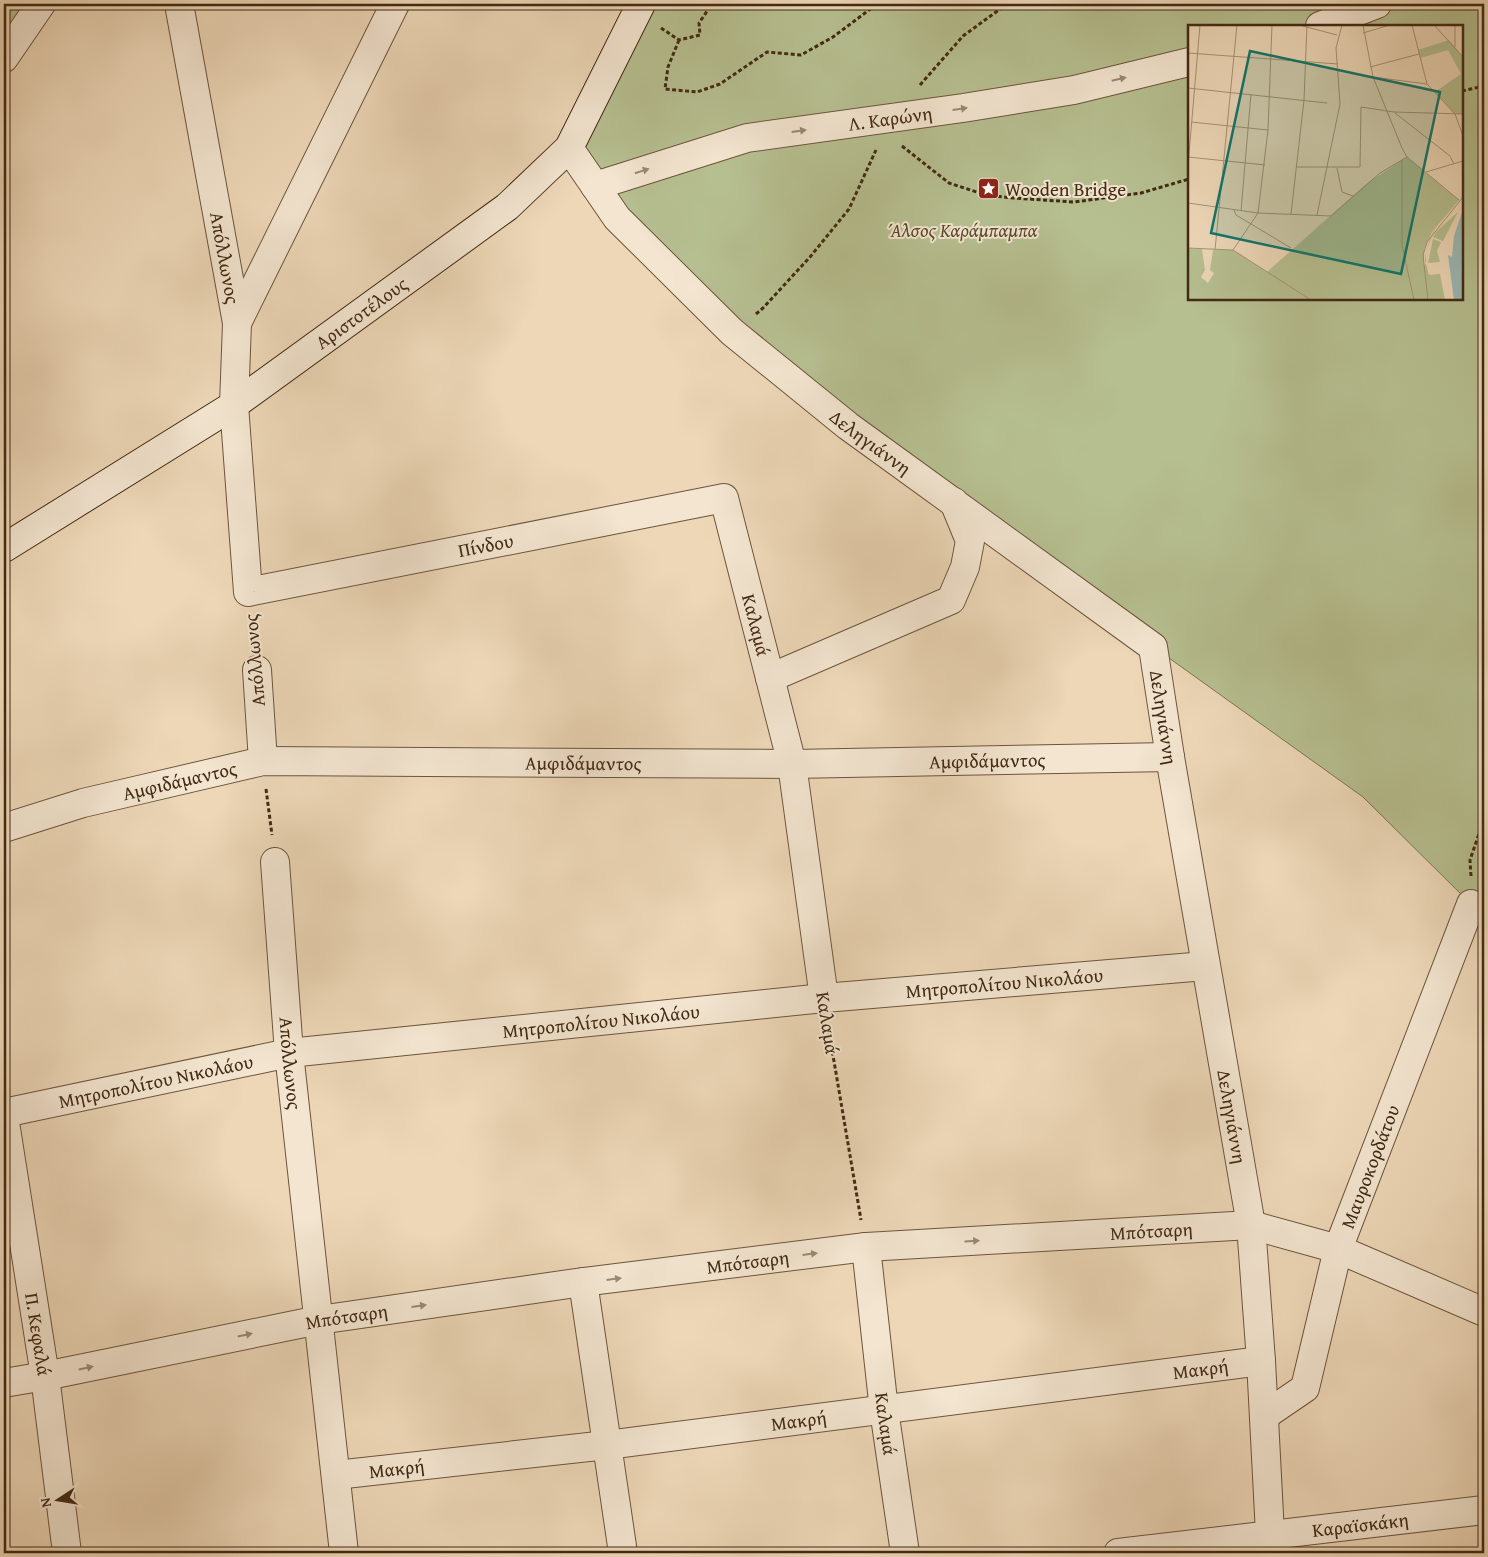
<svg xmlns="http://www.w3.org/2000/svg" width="1488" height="1557" font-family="'Gentium Book Plus',serif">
<rect width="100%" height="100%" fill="#edd7b7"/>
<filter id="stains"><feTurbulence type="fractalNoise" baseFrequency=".004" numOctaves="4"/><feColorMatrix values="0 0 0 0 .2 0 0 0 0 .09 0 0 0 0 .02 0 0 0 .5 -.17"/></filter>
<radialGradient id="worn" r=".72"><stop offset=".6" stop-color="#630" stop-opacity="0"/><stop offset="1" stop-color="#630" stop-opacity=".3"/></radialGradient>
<path fill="#b6bf90" stroke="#7c7452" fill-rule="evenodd" d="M4,4H41L15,41L4,31Z
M640,4H1484V913L1471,904L1363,797L1028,557L733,332L569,148ZM1189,26H1462V299H1189Z"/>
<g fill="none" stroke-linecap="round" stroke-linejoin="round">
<defs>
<g id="street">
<path id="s1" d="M179,4L237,323L234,405L248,592L724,498L792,764L824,998"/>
<path d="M1320,26L1377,4"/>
<path d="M4,58L41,4"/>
<path id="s2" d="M569,148L617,218L732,332L848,426L1153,647L1170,757L1251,1225L1261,1361L1271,1553"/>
<path id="s3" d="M595,186L747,138L963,108L1074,90L1189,62"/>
<path d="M237,323L395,4"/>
<path d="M257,670L263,761"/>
<path d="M770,678L951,600L965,567L970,541L954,502"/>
<path id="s4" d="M4,828L83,803L263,761L792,764L1170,757"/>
<path id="s5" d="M275,862L289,1053L344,1553"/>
<path id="s6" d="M4,1113L289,1053L824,998L1205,966"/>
<path id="s7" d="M4,1116L45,1376L67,1553"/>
<path id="s8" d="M866,1247L884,1410L905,1553"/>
<path d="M583,1282L623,1553"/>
<path id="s9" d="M4,1383L45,1376L319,1320L583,1282L866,1247L1251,1225L1338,1249L1484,1312"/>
<path id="s10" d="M1264,1416L1305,1388L1338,1249L1471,904"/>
<path id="s11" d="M336,1475L607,1445L1261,1361"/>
<path id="s12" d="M1118,1553L1484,1510"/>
</g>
<g id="secondary">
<path id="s13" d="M4,548L234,405L507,207L569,148L641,4"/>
</g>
</defs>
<use href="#street" stroke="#6c553c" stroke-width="30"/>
<use href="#secondary" stroke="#412a13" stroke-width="30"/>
<path stroke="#412a13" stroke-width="3" stroke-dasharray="4 2.5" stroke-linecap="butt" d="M661,28L679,40L700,35L699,23L712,4
M679,40L668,67L665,89L697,92L720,84L767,52L801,55L833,37L877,4
M920,85L963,36L1007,4
M1462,91L1484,86
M902,146L949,183L986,195L1013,198L1074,202L1141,193L1189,179
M756,314L763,308L810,257L849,209L876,150
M251,620L253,642
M266,789L272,835
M1471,876L1470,860L1484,819
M828,1026L861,1220"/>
<use href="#street" stroke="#f3e5d0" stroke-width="28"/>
<use href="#secondary" stroke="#f3e5d0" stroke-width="28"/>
</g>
<defs><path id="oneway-solid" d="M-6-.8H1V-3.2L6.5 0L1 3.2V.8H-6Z" transform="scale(1.25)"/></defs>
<g fill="#9a8872">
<use href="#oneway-solid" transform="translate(1119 79) rotate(-13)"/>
<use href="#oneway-solid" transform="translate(960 109) rotate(-8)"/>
<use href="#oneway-solid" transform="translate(799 131) rotate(-8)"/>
<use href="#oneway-solid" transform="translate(642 171) rotate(-18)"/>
<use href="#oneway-solid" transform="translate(972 1241) rotate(-3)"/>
<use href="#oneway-solid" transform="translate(810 1254) rotate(-7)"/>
<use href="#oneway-solid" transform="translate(614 1279) rotate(-7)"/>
<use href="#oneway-solid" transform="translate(419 1306) rotate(-8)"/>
<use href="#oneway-solid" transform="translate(245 1335) rotate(-12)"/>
<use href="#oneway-solid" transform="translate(86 1368) rotate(-12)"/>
</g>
<defs>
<symbol id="sight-square" viewBox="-11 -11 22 22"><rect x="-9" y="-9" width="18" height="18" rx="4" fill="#8f2418" stroke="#f3e5d0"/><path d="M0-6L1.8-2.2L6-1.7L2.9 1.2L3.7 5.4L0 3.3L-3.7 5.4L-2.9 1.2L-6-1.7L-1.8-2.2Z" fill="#fff"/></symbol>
</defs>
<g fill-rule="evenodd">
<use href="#sight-square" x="976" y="176" width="25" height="25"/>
</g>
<g text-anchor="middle" stroke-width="4" stroke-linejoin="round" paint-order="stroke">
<g font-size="19" fill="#412a13" stroke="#f3e5d0">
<text dy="7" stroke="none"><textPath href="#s3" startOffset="304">Λ. Καρώνη</textPath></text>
<text dy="7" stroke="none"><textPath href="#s1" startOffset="258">Απόλλωνος</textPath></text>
<text dy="7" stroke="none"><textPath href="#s13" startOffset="428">Αριστοτέλους</textPath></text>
<text dy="7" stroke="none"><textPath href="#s2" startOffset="424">Δεληγιάννη</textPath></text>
<text dy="7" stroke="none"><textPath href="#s1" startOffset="836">Πίνδου</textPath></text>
<text dy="7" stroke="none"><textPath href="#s1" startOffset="1210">Καλαμά</textPath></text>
<text transform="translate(254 660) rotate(-95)" y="7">Απόλλωνος</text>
<text dy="7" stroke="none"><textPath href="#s2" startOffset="844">Δεληγιάννη</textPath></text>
<text dy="7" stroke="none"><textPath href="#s4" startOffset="992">Αμφιδάμαντος</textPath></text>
<text dy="7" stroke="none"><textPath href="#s4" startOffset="588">Αμφιδάμαντος</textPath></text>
<text dy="7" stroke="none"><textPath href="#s4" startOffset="182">Αμφιδάμαντος</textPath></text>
<text dy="7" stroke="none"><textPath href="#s6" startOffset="1010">Μητροπολίτου Νικολάου</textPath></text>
<text dy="7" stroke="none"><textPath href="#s6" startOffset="605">Μητροπολίτου Νικολάου</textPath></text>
<text transform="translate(828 1023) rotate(81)" y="7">Καλαμά</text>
<text dy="7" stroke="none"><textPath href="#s5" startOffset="202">Απόλλωνος</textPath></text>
<text dy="7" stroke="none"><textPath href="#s6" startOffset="155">Μητροπολίτου Νικολάου</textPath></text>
<text dy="7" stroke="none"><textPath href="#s2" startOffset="1249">Δεληγιάννη</textPath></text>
<text dy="7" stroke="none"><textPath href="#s10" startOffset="281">Μαυροκορδάτου</textPath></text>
<text dy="7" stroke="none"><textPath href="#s9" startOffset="1159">Μπότσαρη</textPath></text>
<text dy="7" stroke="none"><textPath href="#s9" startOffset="754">Μπότσαρη</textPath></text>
<text dy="7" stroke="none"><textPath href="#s9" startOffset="349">Μπότσαρη</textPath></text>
<text dy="7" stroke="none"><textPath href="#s7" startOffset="221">Π. Κεφαλά</textPath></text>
<text dy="7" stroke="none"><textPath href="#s11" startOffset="871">Μακρή</textPath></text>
<text dy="7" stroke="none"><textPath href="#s11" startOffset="466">Μακρή</textPath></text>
<text dy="7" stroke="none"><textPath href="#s8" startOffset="178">Καλαμά</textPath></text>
<text dy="7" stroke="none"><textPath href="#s11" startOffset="61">Μακρή</textPath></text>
<text dy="7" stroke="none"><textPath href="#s12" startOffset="244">Καραϊσκάκη</textPath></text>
</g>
<g font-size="19" fill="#412a13" stroke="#f3e5d0" text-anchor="start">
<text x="1005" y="196">Wooden Bridge</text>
</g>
<g font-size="19" font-style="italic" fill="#58482c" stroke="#f3e5d0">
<text x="963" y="237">Άλσος Καράμπαμπα</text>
</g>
</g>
<g transform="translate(1188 25)">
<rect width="275" height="275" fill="#edd7b7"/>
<path d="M261,15L275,32V89H267L247,67L273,49L260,25L232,33L230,25ZM219,132L271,175L244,207L236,225V240L238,239L237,236L238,226L240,220L245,207L247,204L238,226V239L241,250L252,249L257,275H0V223L14,224L17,245L13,252L20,258L26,248L22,245L25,225H45L79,247L178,159ZM270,187L255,216L245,212L249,206ZM245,214L253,217L249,226L252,237L240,238Z" fill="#b6bf90"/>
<path d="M275,184V275H266L260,230L264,232L266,211Z" fill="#9bb8b5"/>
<path fill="none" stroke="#a89275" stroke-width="1" d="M111,0L149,10M175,0L185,52L214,123L219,132L271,175M224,0L239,59L267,89L275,111M246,0L275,32M267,0V22M175,8L202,0M0,28L150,39M182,42L231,29M185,52L239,59M0,63L139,78M207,88L262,131L266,139M3,97L80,105M0,132L77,140M214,135V220L226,275M0,140L12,0M109,142H172L173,82L206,87L275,89M149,143L154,167L165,171M238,147L275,136M0,178L70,188L143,191L192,148L219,132M46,185L48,190L103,223M53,186L63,69M103,189L116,75L119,0M129,190L152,79L148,23L154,0M0,223L45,225L123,275M27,225L49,0M45,225L70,188L80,105L84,0M240,275L235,230L239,217L275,172"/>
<path fill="#0f766e" fill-opacity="0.15" stroke="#0f766e" stroke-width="2.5" d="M62,26L252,67L213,249L23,208Z"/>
<rect width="275" height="275" fill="none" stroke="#412a13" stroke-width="2.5"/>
</g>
<rect width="1488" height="1557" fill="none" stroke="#edd7b7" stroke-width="20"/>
<rect x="5" y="5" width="1478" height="1547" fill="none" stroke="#412a13" stroke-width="2.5"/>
<rect x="10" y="10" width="1468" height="1537" fill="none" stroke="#412a13"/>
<g transform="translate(58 1500) rotate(258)" stroke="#f3e5d0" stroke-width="4" paint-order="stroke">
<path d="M0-4L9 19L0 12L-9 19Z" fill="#412a13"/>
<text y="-8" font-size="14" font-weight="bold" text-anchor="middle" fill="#412a13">N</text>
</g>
<rect width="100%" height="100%" filter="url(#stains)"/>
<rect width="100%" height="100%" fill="url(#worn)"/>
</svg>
